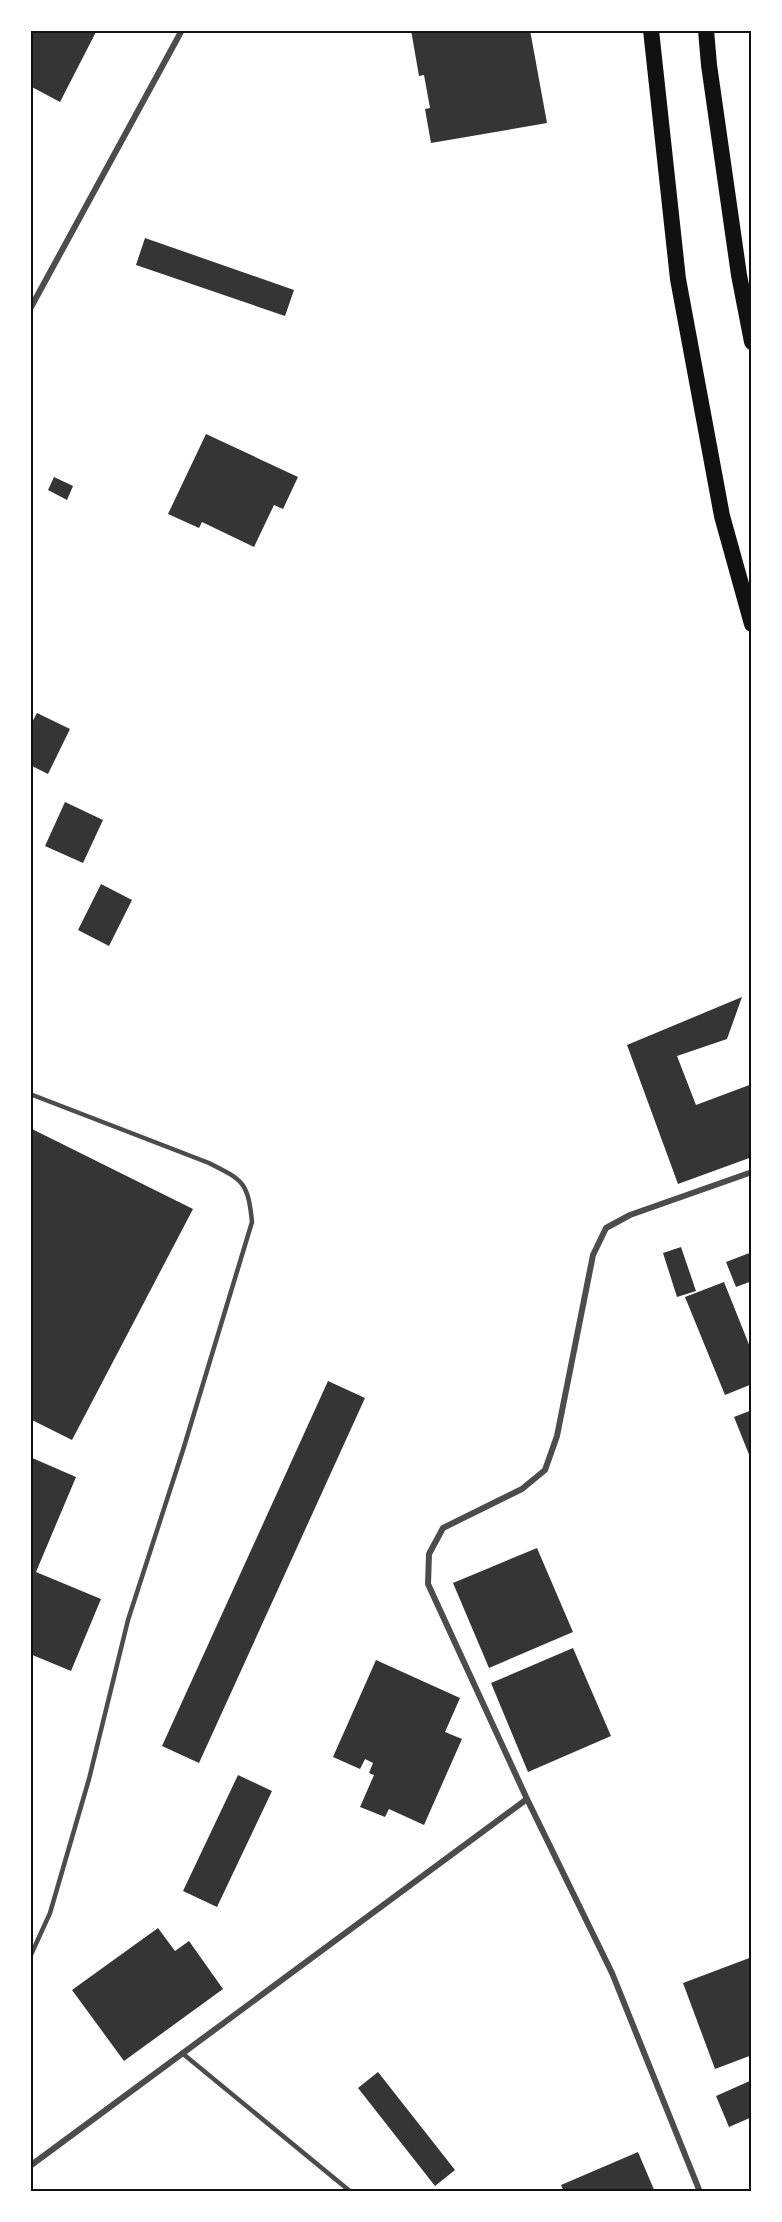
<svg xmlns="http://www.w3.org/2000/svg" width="782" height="2222" font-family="'Public Sans',sans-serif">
<rect width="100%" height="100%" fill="#fff"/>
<path fill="#353535" d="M30,30H97L60,102L30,86Z
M411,30H530L547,123L431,143L425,109L430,108L424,75L419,76Z
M145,238L294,290L285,316L136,265Z
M206,434L298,477L283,509L274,505L254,547L202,522L199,528L168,514Z
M54,477L73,486L67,500L48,490Z
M37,713L70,729L48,774L30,765V726Z
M65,802L103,820L83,863L45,846Z
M101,884L132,900L109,946L78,930Z
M742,997L727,1039L677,1056L696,1105L752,1084V1157L678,1184L627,1045Z
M30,1128L193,1209L72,1440L30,1419Z
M681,1247L696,1291L677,1297L663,1253Z
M752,1252V1281L736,1287L726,1262Z
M724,1282L752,1352V1384L725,1395L685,1297Z
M328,1381L365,1398L199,1763L162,1746Z
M752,1410V1462L734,1417Z
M30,1457L76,1477L36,1572L101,1599L71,1671L30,1654Z
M537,1548L573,1632L489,1668L453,1583Z
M573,1648L611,1736L528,1772L491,1683Z
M376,1660L460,1698L445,1732L462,1739L424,1825L389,1809L385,1817L360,1807L374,1775L369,1773L373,1763L365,1759L360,1769L333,1757Z
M238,1775L272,1791L217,1907L183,1891Z
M158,1928L175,1951L189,1941L223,1989L124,2061L72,1990Z
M752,1957V2055L715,2069L683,1983Z
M378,2072L455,2170L435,2186L358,2088Z
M752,2080V2117L729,2127L716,2096Z
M638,2152L655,2192H564L561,2185Z"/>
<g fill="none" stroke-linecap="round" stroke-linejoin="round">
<path stroke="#4c4c4c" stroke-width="4.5" d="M30,1094L209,1163C243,1180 248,1182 252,1222L183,1450L128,1620L89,1779L50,1913L30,1957
M182,2053L351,2192"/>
<path stroke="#4c4c4c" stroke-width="6" d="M30,309L182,30
M527,1799L612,1973L700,2192
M30,2166L527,1799L428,1584L429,1554L443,1528L522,1489L545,1470L557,1436L593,1255L606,1228L630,1215L752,1172"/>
<path stroke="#111" stroke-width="16" d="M651,30L678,279L722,516L752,624
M706,30L709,65L739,275L752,342"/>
</g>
<rect width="782" height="2222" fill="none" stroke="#ffffff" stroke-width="63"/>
<rect x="32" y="32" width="718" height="2158" fill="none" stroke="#111" stroke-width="2"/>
</svg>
